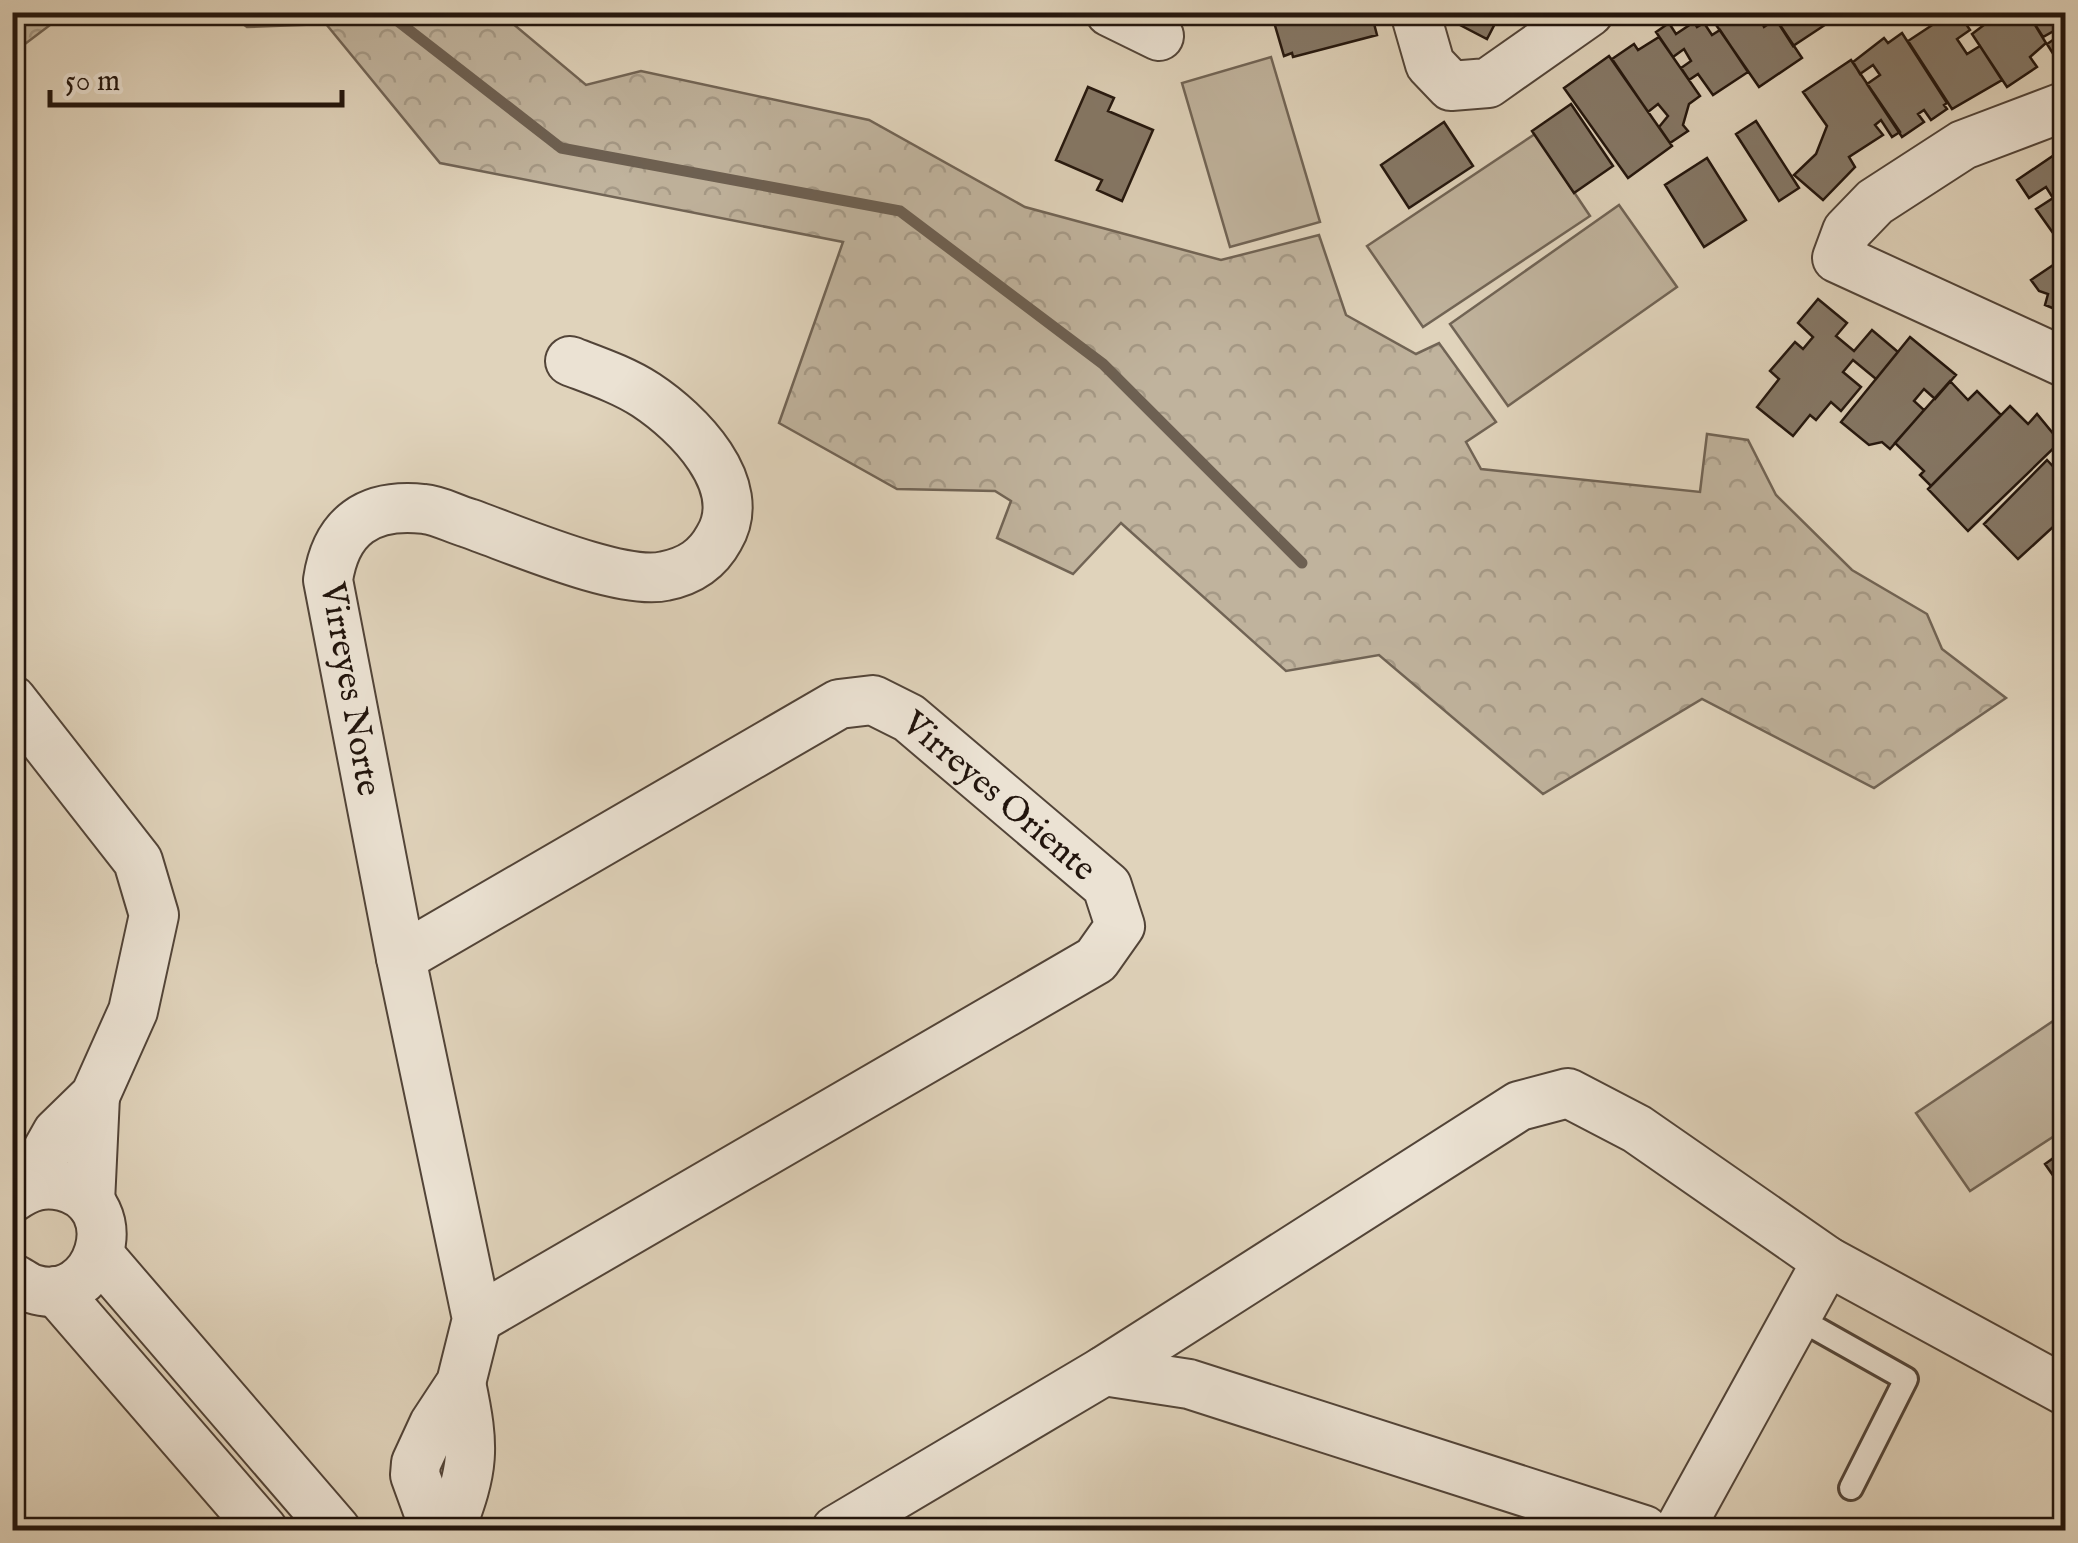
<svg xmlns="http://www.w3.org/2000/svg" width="2078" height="1543" font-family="'IM FELL English',serif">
<defs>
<pattern id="forest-crowns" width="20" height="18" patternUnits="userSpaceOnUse" patternTransform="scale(2.5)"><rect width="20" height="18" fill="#c0b39d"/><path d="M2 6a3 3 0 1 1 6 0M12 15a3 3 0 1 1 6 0" fill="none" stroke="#a59986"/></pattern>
</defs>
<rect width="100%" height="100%" fill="#e0d3bb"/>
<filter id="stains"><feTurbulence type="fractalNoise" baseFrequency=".002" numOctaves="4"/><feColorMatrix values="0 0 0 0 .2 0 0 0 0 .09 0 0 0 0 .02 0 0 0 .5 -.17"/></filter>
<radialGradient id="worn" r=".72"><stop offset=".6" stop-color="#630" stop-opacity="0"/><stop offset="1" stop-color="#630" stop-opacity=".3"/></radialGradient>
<path fill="#c0b39d" stroke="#716455" stroke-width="2.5" d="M1271,57L1320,222L1230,247L1182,83Z
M1535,134L1590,216L1423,327L1367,246Z
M1619,205L1677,287L1508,406L1450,324Z
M2065,1013V1129L1970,1191L1916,1113Z"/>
<path fill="url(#forest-crowns)" stroke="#716455" stroke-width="2.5" d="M13,12H66V13L13,53Z
M228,13H500L586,85L641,71L869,120L1025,207L1221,260L1319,235L1346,315L1416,354L1439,343L1496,422L1466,442L1481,469L1700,492L1707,434L1748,440L1776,495L1852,570L1927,614L1942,649L2006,698L1874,788L1702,699L1543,794L1379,655L1286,671L1121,523L1073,574L997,538L1011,501L995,491L897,489L779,423L843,242L440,163L326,24L247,27Z"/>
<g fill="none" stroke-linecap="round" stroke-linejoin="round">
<path stroke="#6d6052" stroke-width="11" d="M386,12L561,148L900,211L1103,364L1302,563"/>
</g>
<path fill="#857867" stroke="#22150d" stroke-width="2.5" d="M1271,12H1371L1377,35L1293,57L1292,53L1284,56Z
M1467,12H1501L1487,39L1460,25Z
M1718,12H1757L1764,27L1776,19L1802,58L1759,87L1712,19Z
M1771,12H1838L1840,15L1793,46Z
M1952,12H1958L1970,30L1957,39L1967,54L1980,46L2002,80L1952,109L1908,41Z
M2001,12H2027L2046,43L2030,57L2037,67L2007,87L1972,34Z
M2027,12H2066V24L2043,37Z
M1694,22L1697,27L1704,23L1712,35L1720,30L1748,72L1713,95L1698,74L1689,80L1681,68L1691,61L1684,49L1673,57L1656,32L1669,23L1676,34Z
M2066,31V54L2057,60L2047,44Z
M1902,33L1947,103L1944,105L1947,109L1931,120L1924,110L1918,114L1924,122L1902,137L1867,84L1880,75L1873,65L1860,74L1853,62L1884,38L1888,43Z
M1659,37L1700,96L1689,104L1683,125L1688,131L1670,143L1659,127L1668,116L1658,104L1648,112L1612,59L1634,44L1638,50Z
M1609,56L1672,146L1628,178L1564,88Z
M1851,60L1900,132L1892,137L1881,120L1875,125L1883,135L1849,157L1855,167L1823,200L1794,175L1816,154L1827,126L1803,92Z
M1088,87L1114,98L1108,111L1153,130L1122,201L1097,190L1102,180L1056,160Z
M1571,104L1613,166L1574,193L1532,131Z
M1756,121L1799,188L1779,201L1736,134Z
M1444,122L1473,166L1409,208L1381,165Z
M2063,149L2066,153V235L2058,240L2036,209L2053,198L2046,187L2029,198L2017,180Z
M1707,158L1746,220L1704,247L1665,185Z
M2065,257L2066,300L2058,298L2055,309L2045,305L2048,294L2039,291L2031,280Z
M1818,299L1847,323L1836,336L1854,351L1872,330L1898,352L1876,379L1853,360L1843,372L1861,387L1841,411L1831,402L1816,420L1810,415L1793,436L1757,407L1779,379L1770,371L1795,342L1803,349L1813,337L1798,323Z
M1910,337L1956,375L1935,399L1924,389L1914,401L1924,410L1890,449L1882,442L1869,445L1841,422Z
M1950,381L1968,400L1977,391L2001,415L1931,486L1920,475L1924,471L1895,443Z
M2010,406L2028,424L2037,414L2060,442L1968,531L1928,489Z
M2047,460L2063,477L2066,474V495L2054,504L2065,516L2018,559L1984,524Z
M2066,1149V1194L2045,1164Z"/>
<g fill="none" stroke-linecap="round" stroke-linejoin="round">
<defs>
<path id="lane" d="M1796,1317L1906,1379L1851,1488"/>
<g id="street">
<path d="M1110,12L1159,36"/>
<path d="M1415,12L1430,64L1451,86L1488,83L1589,12"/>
<path d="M2066,106L1963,145L1875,202L1847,231L1837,258L2066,363"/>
<path d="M12,700L138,861L154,915L133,1011L95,1096L57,1133L26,1188"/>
<path id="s1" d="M401,958L839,704L873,700L909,718L1107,886L1120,926L1096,960L477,1319"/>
<path d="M12,1198C29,1186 43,1182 62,1186C133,1203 99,1310 33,1289C26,1287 19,1281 12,1278"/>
<path d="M90,1202L95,1096"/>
<path d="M100,1256L336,1530"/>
<path d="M56,1291L263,1530"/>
<path d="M1104,1371L1189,1384L1644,1530"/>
<path d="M435,1530L415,1475L416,1463L434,1424L461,1383L477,1319L401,958L328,580C336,526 368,503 424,509C438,510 454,519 468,523C514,539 621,586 665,576C690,571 707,560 719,538C751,485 687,422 646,395C623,380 596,371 570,361"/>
<path d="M450,1530C474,1468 475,1449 461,1383"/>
<path d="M836,1530L1104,1371L1519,1106L1568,1093L1637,1129L1827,1261L2066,1391"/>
<path d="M1679,1530L1827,1261"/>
</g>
</defs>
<use href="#lane" stroke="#524438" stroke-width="28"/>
<use href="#street" stroke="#524438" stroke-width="52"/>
<use href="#lane" stroke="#ebe2d3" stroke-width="22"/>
<use href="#street" stroke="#ebe2d3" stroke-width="48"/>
</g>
<g text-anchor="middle" stroke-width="8" stroke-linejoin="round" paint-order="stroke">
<g font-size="35" fill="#22150d" stroke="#ebe2d3">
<text transform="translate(352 689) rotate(80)" y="12">Virreyes Norte</text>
<text dy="12" stroke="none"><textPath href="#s1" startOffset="700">Virreyes Oriente</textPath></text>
</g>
</g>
<rect width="2078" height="1543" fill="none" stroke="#e0d3bb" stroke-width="50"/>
<rect x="15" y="15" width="2048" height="1513" fill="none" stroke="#22150d" stroke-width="5"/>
<rect x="25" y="25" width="2028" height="1493" fill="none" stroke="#22150d" stroke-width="2.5"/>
<path d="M50 90v15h292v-15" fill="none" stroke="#22150d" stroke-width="5"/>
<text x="65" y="90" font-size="30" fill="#22150d" stroke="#ebe2d3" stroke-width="8" paint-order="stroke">50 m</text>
<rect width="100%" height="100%" filter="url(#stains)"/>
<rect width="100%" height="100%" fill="url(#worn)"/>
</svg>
